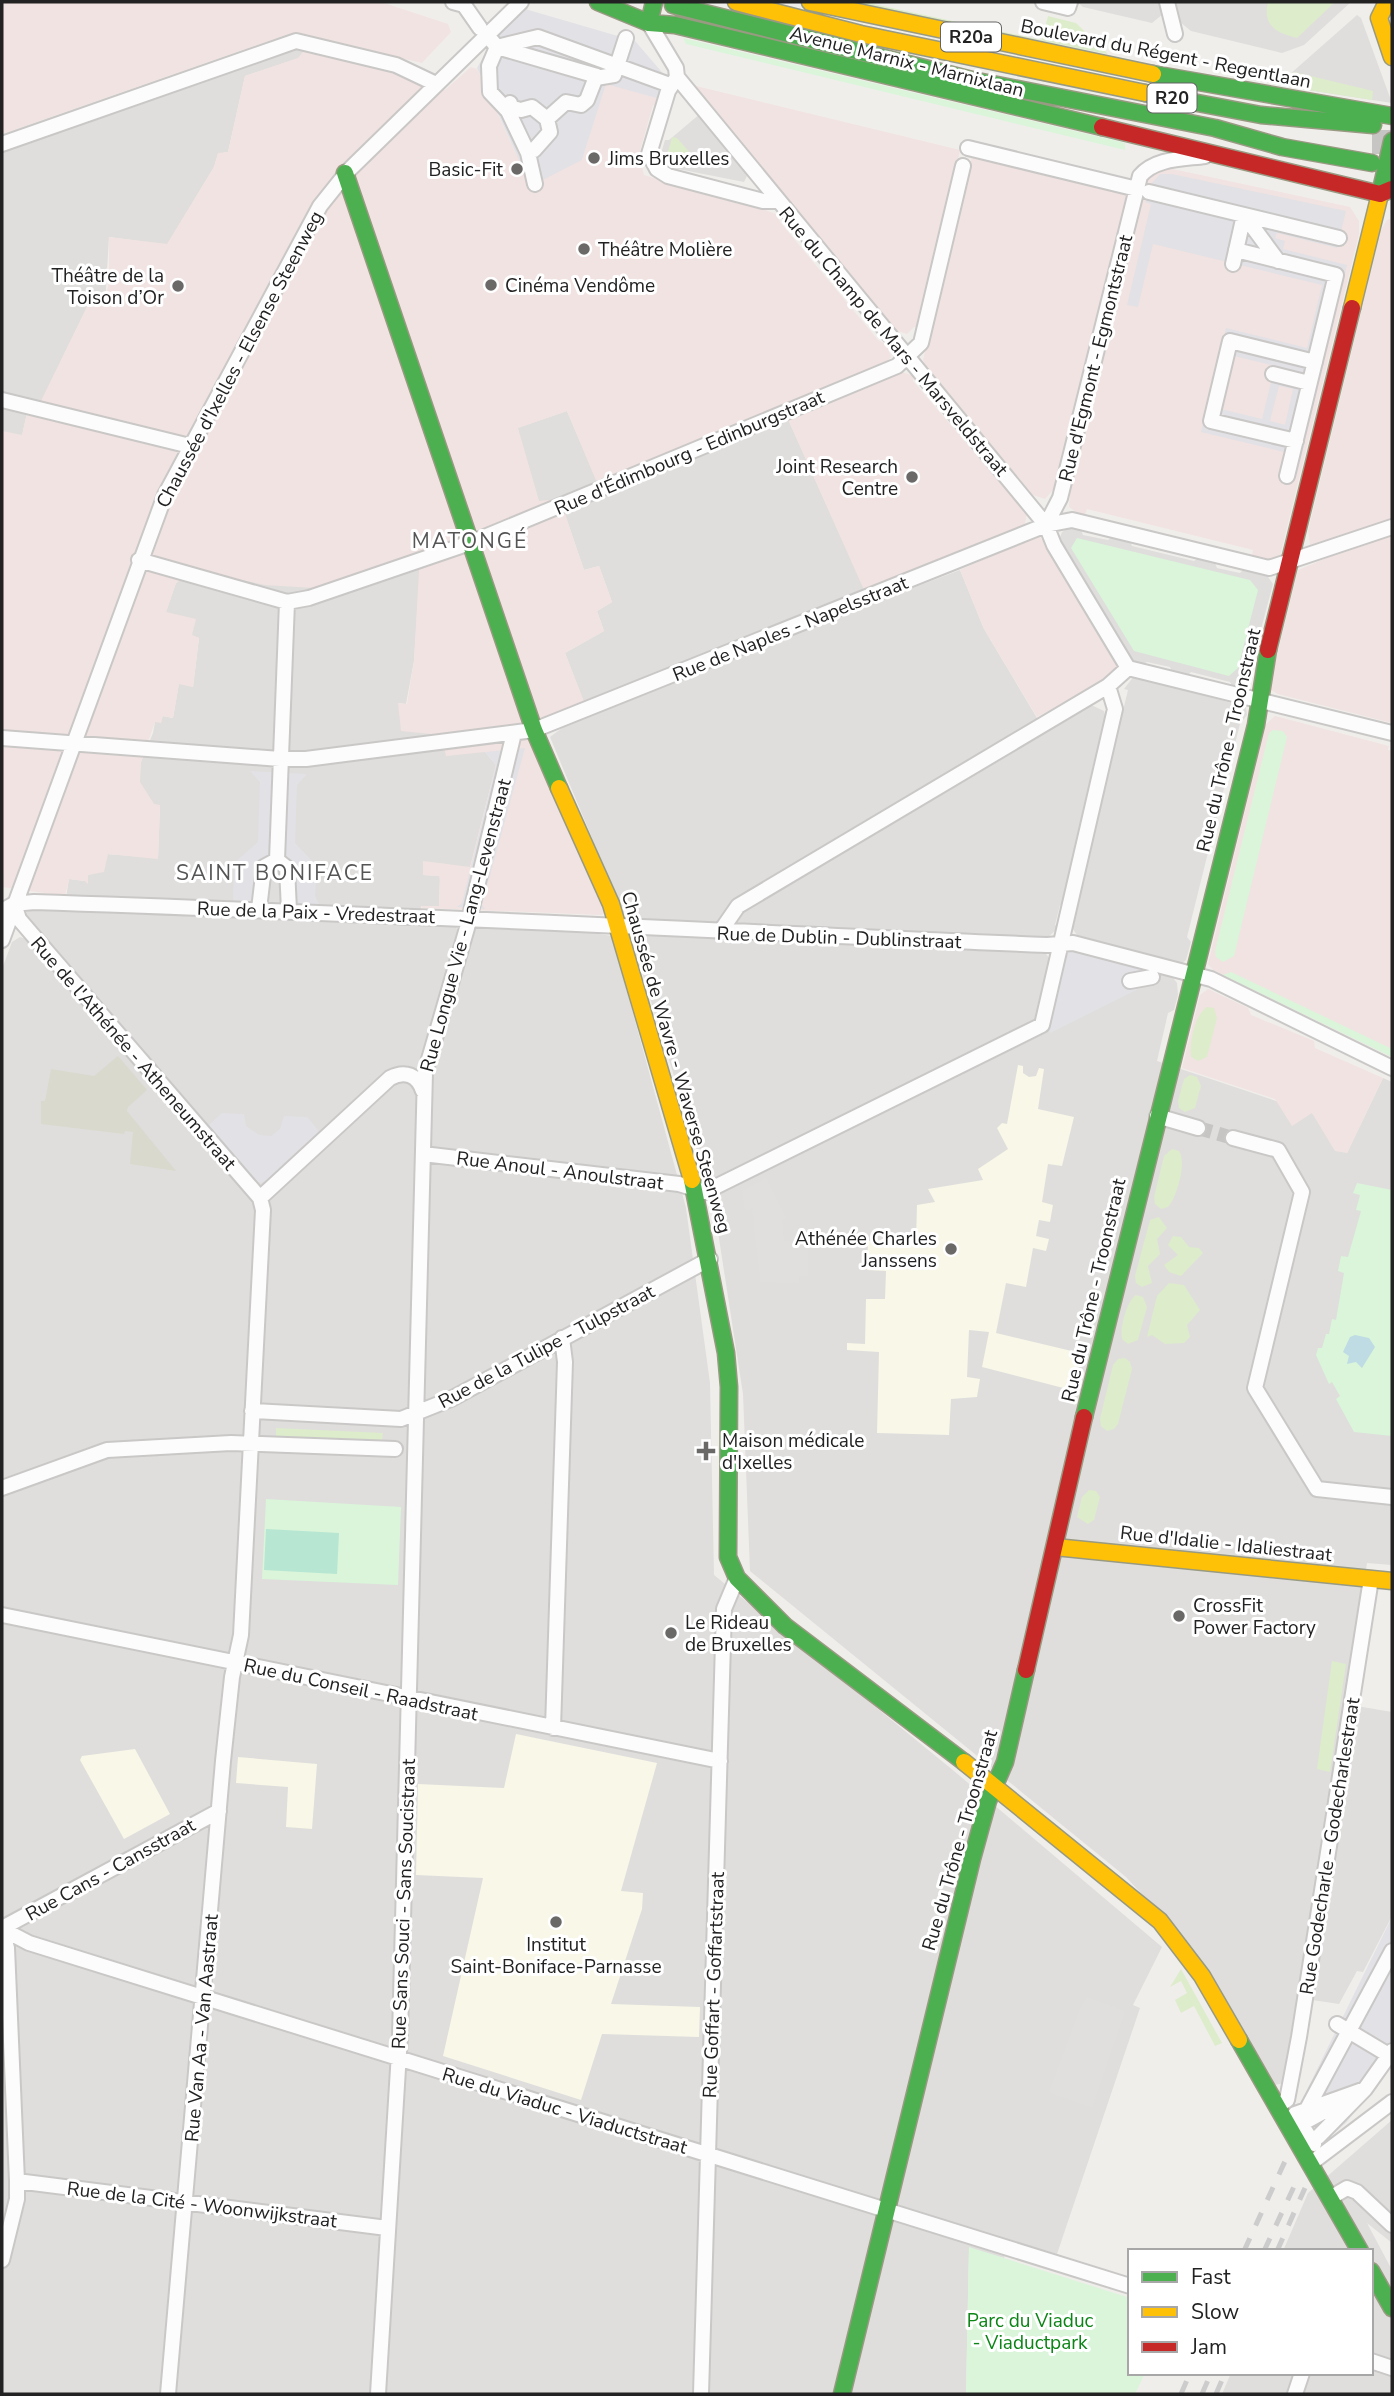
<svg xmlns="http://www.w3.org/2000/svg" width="1394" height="2396" font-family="'Nunito Sans',sans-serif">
<rect width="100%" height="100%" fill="#f0eeeb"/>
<path fill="#dfdedc" d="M1077,2H1160L1163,14L1152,23L1083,7Z
M1172,2H1351L1304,45L1282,53L1191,31L1180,22Z
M1357,15L1361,18L1392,103L1288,87L1289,75Z
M292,33L309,37L306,48L299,58L245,76L228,152L218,154L214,167L167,245L109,237L105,305L89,303L41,402L27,413L22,436L3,434L2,134Z
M701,113L710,123L707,126L745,171L747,176L744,182L663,166L660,157L665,140H669Z
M783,408L871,604L960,570L984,629L1043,728L1089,704L1104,711L1107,723L1119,727L1128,690L1124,689L1134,676L1246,707L1247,715L1240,724L1187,937L1191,942L1186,960L1181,964L1079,938L1070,925L1072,909L1060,905L1055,925L1059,927L1045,940L1044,951L1051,961L1039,1014L1031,1024L1036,1033L1067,950L1171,975L1177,983L1178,995L1174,1010L1168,1013L1157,1061L1312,1113L1347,1153L1383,1078L1392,1082V1565L1367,1563L1345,1704L1392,1712V1916L1363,1972L1357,1971L1339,2004L1299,1998L1285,2083L1274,2085L1249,2039L1178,1933L1126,1877L750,1571L743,1394L714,1206L634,946V940L639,934L625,917L550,737L566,725L583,700L565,653L604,631L597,611L612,602L599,566L584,570L560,500L539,502L517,428L567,411L598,484Z
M1069,528L1081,530L1083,535L1108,540L1112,537L1130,541L1132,546L1194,561L1198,558L1215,563L1217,568L1240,573L1244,569L1268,577L1273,584L1247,682L1233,687L1230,682L1191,672L1187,676L1172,672L1170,667L1147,662L1142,665L1130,660L1059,540L1062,532Z
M421,553L414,661L406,704L398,703L441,735L485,752L496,765L470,868L436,863L423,875L440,876L439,906H421L420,925L438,926L440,922L455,925L459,933L478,925L497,924L498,928L544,930L547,926L612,936L686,1208L710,1383L714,1575L954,1771L1162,1947L1133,2005L1140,2008L1057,2254L1010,2240L1004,2258L969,2248L966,2394H2V969L12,942L20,937L33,941L23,914L38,907L55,906L57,910H64L69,879L85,881L88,875L98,872L107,854L158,858L160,806L154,805L139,782L141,762L153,733L155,722L163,716L173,718L179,683L193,687L199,638L192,636L166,612L176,583L194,570L217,573Z
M1392,2120V2243L1367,2223L1392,2270V2394H1222L1231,2373H1371V2251H1283L1308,2193Z"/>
<path fill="#f1e3e1" d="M2,2H381L448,24L451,32L422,63L292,33L2,134Z
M306,48L392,70L445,90L471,67L477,69L517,156L582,160L606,83L660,99L658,106L653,105L639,154L644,175L739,204L742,201L778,215L780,222L878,340L887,345L891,357L883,366L914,376L913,381L1027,514L1024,527L865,592L783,408L598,485L567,411L518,428L539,501L560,499L584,570L599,566L612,602L597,611L604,631L565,653L585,704L537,721L605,913L602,915L422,908L421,906H439L440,880L439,876L423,875V861L470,867L496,765L485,752L446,756L441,735L401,731L398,703L407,704L414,661L420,553L314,588L265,585L194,570L176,583L166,612L196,619L192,635L199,638L193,687L179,684L173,718L163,716L161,723L155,722L141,762L140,782L154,804L160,805L158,859L108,854L104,872L88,875V884L85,881L69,879L65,896L2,887V431L22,435L27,413L41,401L89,303L105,305L109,280V237L167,244L214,167L218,153L228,152L245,76L298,58Z
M692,85L960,150L957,165L969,168L973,153L1128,190L1126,202L1138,205L1147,177L1168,168L1350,207L1359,221V234L1280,556L1270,560L1252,556L1253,550L1087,509L1085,515L1079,514L1069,507L1070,494L1053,490L1045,499L1033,495L926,366L923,360L931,331L914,327L907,334L895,330Z
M1392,218V723L1278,694L1271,690L1270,683L1298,570L1339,553L1334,540L1310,545L1308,531L1381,230L1387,220Z
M1039,535L1119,665L1114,675L1037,717L984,629L960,570Z
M1275,716L1389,746L1388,750L1392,751V1057L1213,970L1208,964L1266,724Z
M1208,989L1248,1008L1251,1015L1314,1041L1315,1048L1383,1078L1347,1153L1335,1151L1312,1113L1292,1126L1275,1099L1182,1068L1200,995Z"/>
<path fill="#f8f7e8" d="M1018,1065L1023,1066V1073L1029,1077L1036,1076L1039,1068L1044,1069L1038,1109L1074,1117L1062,1166L1048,1164L1042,1202L1053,1205L1050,1222L1039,1220L1036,1236L1049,1239L1046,1251L1033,1248L1026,1287L1006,1283L996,1333L1080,1353L1071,1390L982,1367L989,1332L969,1330L967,1377L980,1379L977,1397L951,1399L949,1435L877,1433L879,1352L847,1350V1343L865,1344L866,1299H885L886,1271L867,1270L868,1241H916L917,1205L935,1202L928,1189L983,1180L978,1169L1008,1149L997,1128L1002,1123L1007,1124Z
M516,1734L657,1763L621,1891L643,1893L642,1909L611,2004L700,2007L699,2037L602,2034L581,2100L443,2056L483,1878L416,1875L418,1784L504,1788Z
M135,1749L170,1814L124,1839L80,1760L82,1756Z
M238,1757L317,1764L312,1829L286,1827L288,1787L236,1783Z"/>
<path fill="#d9d9cd" d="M118,1056L147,1090L128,1107L127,1111L176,1171L130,1164L133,1132L125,1131L124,1134L41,1124V1101H45L51,1069L94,1076Z"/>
<path fill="#ddeccb" d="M846,2H864L1042,40L1048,16L1076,23L1107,53V54Z
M1268,2H1335L1297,38C1276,33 1262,25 1268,2Z
M1294,72L1373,91L1372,100L1290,87L1288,79Z
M672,137L677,138L692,155L689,168L666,160Z
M1207,1007L1214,1008L1217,1018L1207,1057L1198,1061L1191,1057C1189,1044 1195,1014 1207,1007Z
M1190,1075L1197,1077L1201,1086L1195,1108L1185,1112L1179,1108L1178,1101L1184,1079Z
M1172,1149L1179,1151C1187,1162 1177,1197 1168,1207L1161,1209L1155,1204L1154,1197L1164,1156Z
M1159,1217L1167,1228L1157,1239L1160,1254L1148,1266L1152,1283L1142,1287L1136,1283L1135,1276L1150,1220Z
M1173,1236L1181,1237L1189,1247L1199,1248L1203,1253L1181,1276L1169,1272L1164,1265L1178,1255L1168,1245Z
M1169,1283L1184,1285L1200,1310L1187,1325L1190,1337L1184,1343L1165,1344L1152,1335L1147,1337L1157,1296Z
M1136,1295L1143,1297L1147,1307L1138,1340L1128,1344L1122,1339C1120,1328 1126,1302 1136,1295Z
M1125,1358L1130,1362L1132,1369L1118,1424L1114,1429L1107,1431L1101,1426L1100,1419L1113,1365L1118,1359Z
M276,1428L383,1433L382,1441L276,1436Z
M1089,1490L1096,1491L1100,1497L1094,1520L1088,1524L1077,1517L1082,1497Z
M1332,1661L1346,1664L1330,1772L1317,1769Z
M1181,1969L1222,2043L1215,2046L1194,2006L1181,2013L1175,2000L1187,1993L1181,1981L1170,1987Z"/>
<path fill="#daf5da" d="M683,38L1125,143V150L686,44Z
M1077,538L1250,580L1258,590L1238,668L1229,676L1134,651L1071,548Z
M1273,730L1283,731L1287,737L1234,956L1223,962L1216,957L1215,951L1269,733Z
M1231,972L1392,1049V1057L1223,975Z
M1357,1183L1392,1190V1436L1354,1432L1336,1399L1340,1396L1332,1382L1329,1384L1316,1355L1318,1348H1322L1326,1334H1329L1332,1319L1336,1320L1344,1273L1338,1271L1341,1256L1348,1257L1361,1211L1356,1210L1360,1195L1353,1193Z
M266,1499L401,1507L398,1585L262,1579Z
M969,2247L1130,2298V2373H1145L1135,2394H966Z"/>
<path fill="#b7e6d2" d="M266,1529L339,1533L337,1574L264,1570Z"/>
<path fill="#e0dfde" d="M766,1178L786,1218L782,1219L784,1241H808V1276H799V1283L761,1282L752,1209L745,1210L742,1191Z
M1087,1997L1125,2011L1092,2108L1049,2092L1081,2006Z"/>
<path fill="#e2e1e5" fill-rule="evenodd" d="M525,9L635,41L667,78L660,99L606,84L582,160L531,186L477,68L492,41Z
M1160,174H1172L1346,211L1337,248L1277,233L1275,238L1285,241L1283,249L1347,265L1297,474L1292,477L1279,474L1284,452L1201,432L1226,328L1307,348L1322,285L1153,244L1138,307L1127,305L1151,204L1145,202L1152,183ZM1234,356L1275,366L1262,419L1221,409ZM1279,386L1293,389L1285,425L1270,421Z
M525,748L485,894L482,905L485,909L457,907L462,903L496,765L485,752Z
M250,771L307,774L297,785L295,843L317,866L315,896L320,906L302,905L296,900L291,863L284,854L271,852L261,861L254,899L245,903H233L234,863L258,842L260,782Z
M1069,949L1152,970L1154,981L1050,1033L1048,1027L1065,951Z
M222,1113L244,1114L246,1126L259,1135L271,1136L280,1129L284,1116L307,1117L319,1131L279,1168L280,1174L261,1183L254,1181L243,1172L244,1166L209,1125Z
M1392,1917V2066L1346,2123L1325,2141L1305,2131L1295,2114Z"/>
<path fill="#bfdbe3" d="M1355,1335L1369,1338L1375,1347L1362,1368L1356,1362L1347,1364L1349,1356L1343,1352L1350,1337Z"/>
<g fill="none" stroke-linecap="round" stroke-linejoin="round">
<path stroke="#c7c5c3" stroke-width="14" stroke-dasharray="14 7" stroke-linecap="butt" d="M1198,1128L1233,1138"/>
<path stroke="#c7c5c3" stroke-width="24" stroke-dasharray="24 12" stroke-linecap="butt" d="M1372,142H1392"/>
<defs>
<path id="street" d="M453,2L464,5L480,28
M1043,2L1068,8L1070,2
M1167,2L1175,34
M649,23L676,68L677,77L1046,525L1054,545L1128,668
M492,41L497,47L538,37L667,84
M677,77L668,91L649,154L657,169L668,176L763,201H779
M596,78L614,75L626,38
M510,103L508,111L528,153
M517,109L508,111L490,92L489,66L497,47L597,76
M521,110L532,107L547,119
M2,144L296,41L396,65L436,84
M968,148L1137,189
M534,150L550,132L547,119L566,102L581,105L587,100L594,82
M531,152L528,153L535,184
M1149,192L1339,238
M1236,250L1336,275L1287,476
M1233,264L1244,215L1278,261
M1273,374L1309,383
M2,400L190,446
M1296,441L1211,421L1230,341L1315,362
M1046,525L1060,498L1140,176C1155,158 1183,159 1205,156
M139,560L287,602L309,598L470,543L897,366L921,343L963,166
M1128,668L1392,733
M2,738L280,759H306L534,730L1046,525L1072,520L1269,568L1392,527
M277,860L287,602
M14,904L19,919L31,933L260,1198L263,1210L241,1635L232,1677L223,1761L168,2394
M259,909L264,867L277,860L287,868L289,910
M2,911L14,904L34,902C372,913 710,931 1047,945L1073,943L1211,979L1392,1068
M720,932L738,906L1108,686L1128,668
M2,940L165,495L320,206L348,171L521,2
M1130,981L1152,977
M1157,1116L1198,1128
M1233,1138L1278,1150L1302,1192L1255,1388L1317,1489L1392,1497
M423,1154L679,1184L705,1192L1042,1025L1115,709L1108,686
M260,1198L390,1078C405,1070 418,1075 423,1091
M252,1411L401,1419L451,1399L710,1259
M2,1488L107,1450L231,1443L395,1449
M2,1615L720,1761
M553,1728L565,1362L562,1338
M2,1928L219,1811
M2,1929L29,1943L1130,2286
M2,1931L7,1948L17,2181V2199L2,2260
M1337,2024L1392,2057
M1365,2089L1301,2124L1295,2114Z
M1277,2106L1287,2100L1299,2037L1371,1579
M1318,2137L1365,2089L1392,2051
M1314,2144L1301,2124L1307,2109L1392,1951
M1310,2164L1392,2102
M17,2181L387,2228
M1330,2198L1347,2188L1357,2192L1392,2225
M1371,2361L1392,2368
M378,2394L400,2036L425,1073L467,928L514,733
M701,2394L724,1609L737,1578
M1295,2394L1302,2373"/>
<path id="fast" d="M598,2L649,23L675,25L1102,127
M673,5L972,80L1215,128L1282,147L1372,163
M649,23L654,2
M1153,74L1392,116
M1145,93L1261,115L1373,125
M345,173L534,730L559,788
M1380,194L1392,141
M692,1180L726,1353L729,1387L728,1557L737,1578L785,1626L964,1762
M1084,1417L1256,725L1268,650
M1239,2040L1360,2251
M1371,2271L1392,2308
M842,2394L972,1859L988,1801L1005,1762L1026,1670"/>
<path id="slow" d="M736,2L861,34L1145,93
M810,2L1153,74
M1387,2L1379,18L1392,57
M1352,308L1380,194
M559,788L611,904L692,1180
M1055,1547L1392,1581
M964,1762L1160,1921L1202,1976L1239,2040"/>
<path id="jam" d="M1102,127L1380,194L1392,189
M1268,650L1352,308
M1026,1670L1084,1417"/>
</defs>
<use href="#street" stroke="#c9c8c7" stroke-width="18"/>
<use href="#fast" stroke="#999a82" stroke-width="19"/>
<use href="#slow" stroke="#999a82" stroke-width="19"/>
<use href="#jam" stroke="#999a82" stroke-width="19"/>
<use href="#street" stroke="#fdfcfc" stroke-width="14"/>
<use href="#fast" stroke="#4caf50" stroke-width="16"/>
<use href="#slow" stroke="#ffc107" stroke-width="16"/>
<use href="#jam" stroke="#c62828" stroke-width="16"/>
<path stroke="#ccc" stroke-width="5" stroke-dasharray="14 14" stroke-linecap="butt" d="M1244,2251L1286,2159
M1264,2251L1298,2178
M1277,2251L1305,2188
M1181,2394L1190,2373
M1202,2394L1211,2373
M1216,2394L1225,2373"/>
</g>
<g fill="#6a6968" stroke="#fff" stroke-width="2.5">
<circle cx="594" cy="158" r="7"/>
<circle cx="517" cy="169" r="7"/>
<circle cx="584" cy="249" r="7"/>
<circle cx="491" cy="285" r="7"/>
<circle cx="178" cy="286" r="7"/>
<circle cx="912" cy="477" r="7"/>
<circle cx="951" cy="1249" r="7"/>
<path d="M702.5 1440.5h7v7h7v7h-7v7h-7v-7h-7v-7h7z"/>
<circle cx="1179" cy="1616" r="7"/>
<circle cx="671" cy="1633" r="7"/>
<circle cx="556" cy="1922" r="7"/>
</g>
<g text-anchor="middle" stroke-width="6" stroke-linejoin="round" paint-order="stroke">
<g fill="#fff" stroke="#646464" stroke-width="2">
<rect x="941" y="22.5" width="60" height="29" rx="5"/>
<rect x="1147.5" y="83.5" width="49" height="29" rx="5"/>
</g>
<g font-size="18" font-weight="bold" fill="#222">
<text x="971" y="43">R20a</text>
<text x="1172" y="104">R20</text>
</g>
<g font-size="19" fill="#222" stroke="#fff">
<text transform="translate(1166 53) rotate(11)" y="7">Boulevard du Régent - Regentlaan</text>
<text transform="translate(907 61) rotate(14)" y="7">Avenue Marnix - Marnixlaan</text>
<text transform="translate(894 341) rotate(50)" y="7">Rue du Champ de Mars - Marsveldstraat</text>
<text transform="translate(1095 358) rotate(-76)" y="7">Rue d'Egmont - Egmontstraat</text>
<text transform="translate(239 359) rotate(-62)" y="7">Chaussée d'Ixelles - Elsense Steenweg</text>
<text transform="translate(689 452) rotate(-23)" y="7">Rue d'Édimbourg - Edinburgstraat</text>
<text transform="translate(790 628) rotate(-22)" y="7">Rue de Naples - Napelsstraat</text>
<text transform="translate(1228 740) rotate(-77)" y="7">Rue du Trône - Troonstraat</text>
<text transform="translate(316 912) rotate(2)" y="7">Rue de la Paix - Vredestraat</text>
<text transform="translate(465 925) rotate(-75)" y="7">Rue Longue Vie - Lang-Levenstraat</text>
<text transform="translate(839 937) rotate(2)" y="7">Rue de Dublin - Dublinstraat</text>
<text transform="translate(134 1053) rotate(49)" y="7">Rue de l'Athénée - Atheneumstraat</text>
<text transform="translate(677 1062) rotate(74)" y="7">Chaussée de Wavre - Waverse Steenweg</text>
<text transform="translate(560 1170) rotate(7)" y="7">Rue Anoul - Anoulstraat</text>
<text transform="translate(1093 1290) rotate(-77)" y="7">Rue du Trône - Troonstraat</text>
<text transform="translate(546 1346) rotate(-28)" y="7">Rue de la Tulipe - Tulpstraat</text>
<text transform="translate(1226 1543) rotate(6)" y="7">Rue d'Idalie - Idaliestraat</text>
<text transform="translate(361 1689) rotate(12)" y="7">Rue du Conseil - Raadstraat</text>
<text transform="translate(959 1840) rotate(-74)" y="7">Rue du Trône - Troonstraat</text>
<text transform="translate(1329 1846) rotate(-81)" y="7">Rue Godecharle - Godecharlestraat</text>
<text transform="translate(110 1869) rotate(-29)" y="7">Rue Cans - Cansstraat</text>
<text transform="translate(403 1904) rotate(-88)" y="7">Rue Sans Souci - Sans Soucistraat</text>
<text transform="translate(713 1985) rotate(-88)" y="7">Rue Goffart - Goffartstraat</text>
<text transform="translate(201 2028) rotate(-85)" y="7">Rue Van Aa - Van Aastraat</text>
<text transform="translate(565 2110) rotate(17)" y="7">Rue du Viaduc - Viaductstraat</text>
<text transform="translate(202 2204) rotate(7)" y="7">Rue de la Cité - Woonwijkstraat</text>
</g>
<g font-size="19" fill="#222" stroke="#fff" text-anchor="start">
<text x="608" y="165">Jims Bruxelles</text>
<text x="503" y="176" text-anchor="end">Basic-Fit</text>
<text x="598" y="256">Théâtre Molière</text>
<text x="164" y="282" text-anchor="end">Théâtre de la<tspan x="164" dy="22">Toison d’Or</tspan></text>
<text x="505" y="292">Cinéma Vendôme</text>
<text x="898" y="473" text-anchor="end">Joint Research<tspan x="898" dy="22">Centre</tspan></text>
<text x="937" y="1245" text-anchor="end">Athénée Charles<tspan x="937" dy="22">Janssens</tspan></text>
<text x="722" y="1447">Maison médicale<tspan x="722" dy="22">d'Ixelles</tspan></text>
<text x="1193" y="1612">CrossFit<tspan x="1193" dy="22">Power Factory</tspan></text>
<text x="685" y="1629">Le Rideau<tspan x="685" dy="22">de Bruxelles</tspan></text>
<text x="556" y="1951" text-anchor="middle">Institut<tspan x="556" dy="22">Saint-Boniface-Parnasse</tspan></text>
</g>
<g font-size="19" fill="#0c8416" stroke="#fff">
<text x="1030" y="2327">Parc du Viaduc<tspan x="1030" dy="22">- Viaductpark</tspan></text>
</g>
<g font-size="21" letter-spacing="2" fill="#555" stroke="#fff">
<text x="470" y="548">MATONGÉ</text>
<text x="275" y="880">SAINT BONIFACE</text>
</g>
</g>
<rect width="1394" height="2396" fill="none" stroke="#222222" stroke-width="7"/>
<rect x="1128" y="2249" width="245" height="126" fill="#ffffff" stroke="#a7a7a7" stroke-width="2"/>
<rect x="1142" y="2272" width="35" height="10" fill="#4caf50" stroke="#a7a7a7" stroke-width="2"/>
<text x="1191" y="2284" font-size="21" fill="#222222">Fast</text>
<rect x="1142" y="2307" width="35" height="10" fill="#ffc107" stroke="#a7a7a7" stroke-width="2"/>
<text x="1191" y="2319" font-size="21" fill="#222222">Slow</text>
<rect x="1142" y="2342" width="35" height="10" fill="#c62828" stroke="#a7a7a7" stroke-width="2"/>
<text x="1191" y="2354" font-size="21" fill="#222222">Jam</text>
</svg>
